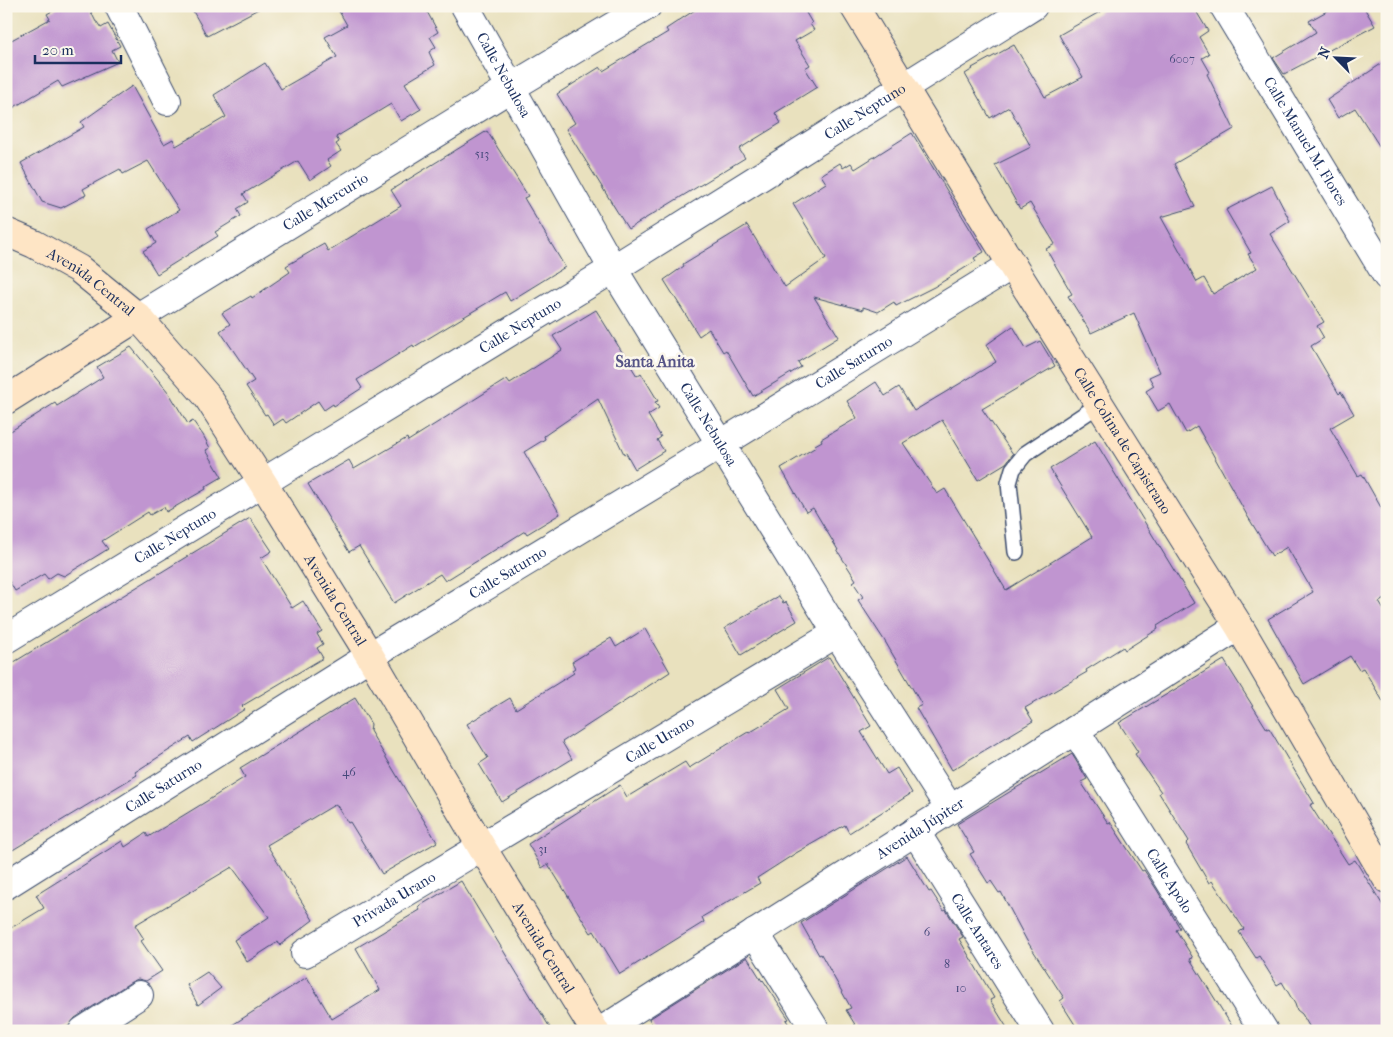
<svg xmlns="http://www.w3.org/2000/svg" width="1393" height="1037" font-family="'IM FELL French Canon',serif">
<rect width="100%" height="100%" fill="#fbf7ec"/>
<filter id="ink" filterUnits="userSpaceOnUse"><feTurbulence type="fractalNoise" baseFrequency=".02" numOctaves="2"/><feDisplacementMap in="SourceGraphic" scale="10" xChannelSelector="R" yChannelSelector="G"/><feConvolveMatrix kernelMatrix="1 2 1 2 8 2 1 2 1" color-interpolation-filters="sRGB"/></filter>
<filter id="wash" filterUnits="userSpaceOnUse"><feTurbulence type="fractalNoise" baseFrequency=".0096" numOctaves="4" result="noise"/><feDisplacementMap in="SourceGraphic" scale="20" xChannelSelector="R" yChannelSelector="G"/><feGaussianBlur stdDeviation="1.12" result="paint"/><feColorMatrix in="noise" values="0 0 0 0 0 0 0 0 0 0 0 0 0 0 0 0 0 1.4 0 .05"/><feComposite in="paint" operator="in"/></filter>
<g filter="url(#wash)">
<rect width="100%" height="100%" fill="#e9e1be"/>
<g id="blocks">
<path fill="#c095d0" d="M61,6H88L96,22H97L101,28L108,24L120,46L112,50L118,62L62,87L58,81L6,112V43L50,19L47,14Z
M190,6H264L207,36Z
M336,6H424L438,32L430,37L436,47L429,52L435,65L405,83L421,109L401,121L391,104L336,137L339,142L336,144L341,151L327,160L331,166L310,180L298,161L243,194L248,202L237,209L241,216L215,232L218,236L157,274L143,251L156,243L148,229L179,210L148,161L123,174L120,169L83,189L86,195L61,208L42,202L21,163L84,127L81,122L132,86L164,144L173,139L176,146L226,117L214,95L265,63L281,89L337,57L325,37L347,25Z
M701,6H802L812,23L810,24L814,30L795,41L810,65L805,68L817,87L775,113L781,123L739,149L745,158L628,229L566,129L575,123L557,94L600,67L603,71L668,32L666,29Z
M1110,6H1193L1208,31L1199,37L1209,54L1202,58L1210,72L1207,74L1234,129L1174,164L1195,207L1161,217L1197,282L1204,278L1213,294L1257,268L1248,254L1251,253L1226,210L1272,186L1290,221L1270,234L1324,322L1317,326L1324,338L1311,346L1339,394L1341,392L1354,414L1330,428L1358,476L1362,474L1387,518V598L1379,602L1387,615V708L1363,668L1359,670L1350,656L1304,684L1268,619L1313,592L1287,547L1272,556L1248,517L1197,426L1186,433L1170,404L1158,411L1146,391L1154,386L1149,377L1160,372L1134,313L1091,333L1068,296L1072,294L1046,249L1055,244L1030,203L1020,209L995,165L1031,147L1009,107L990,118L965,74L973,69L972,68L1014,45L1045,97L1083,77L1059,35Z
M1336,6H1363L1375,26L1284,74L1273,58L1316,32L1309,21Z
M1387,60V158L1355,108L1338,118L1327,100Z
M487,131L528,196L524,198L565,267L510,301L505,292L414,347L413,345L357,380L362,388L334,406L333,404L324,410L318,401L286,423L283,419L274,425L267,414L265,415L246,386L254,381L220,331L230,324L222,313L251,296L252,298L290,272L286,266L324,244L328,251L401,206L391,190Z
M912,133L984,252L974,258L976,261L934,287L896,306L894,302L878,312L863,307V310L814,297L839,337L798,362L801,367L753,396L726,350L723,352L709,329L699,336L664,280L684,266L683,264L747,225L785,287L826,258L793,204L826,183L821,175L840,163L843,168L851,163L855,169Z
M596,310L637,376L641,373L658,401L655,402L659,408L648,415L661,437L657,440L664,451L635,469L626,453L624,454L598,399L544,436L545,439L524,452L560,514L527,534L525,531L445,581L440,574L394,603L359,546L349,552L308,484L349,460L354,469L407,438L408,441L507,379L510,383L562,350L553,336Z
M1013,326L1026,348L1040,341L1055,366L982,409L1013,454L1006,463L978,480L942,420L903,443L937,494L945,489L1006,590L1092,537L1050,469L1095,441L1194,603L1157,626L1158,629L1125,650L1123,647L1086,670L1087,672L1025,708L1033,721L952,770L916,708L922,705L886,643L858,600L863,597L853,582L856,580L837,550H838L813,508L806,512L781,468L816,447L815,445L822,441L821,439L857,418L847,401L876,382L885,396L899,387L914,411L996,362L986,345Z
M131,347L169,393L188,424L193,421L203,435L210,448L206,450L222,477L205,487L206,489L166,512L164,507L150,515L148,512L102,541L108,549L64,576L57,573L48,579L44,574L15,591L6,576V434L55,403L57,406L103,377L97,367Z
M250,518L272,551L261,558L292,608L303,601L322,631L317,634L323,644L317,648L323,658L242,706L245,709L193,742L190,737L135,772L137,775L6,854V667Z
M779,596L783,603L786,602L797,621L741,655L725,628Z
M645,629L670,672L562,742L572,759L502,802L479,764L488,758L467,724L510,698L516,709L574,673L572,670L575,668L572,662L611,638L616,647Z
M829,657L871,726L861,732L887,774L897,768L912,793L849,833L845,825L796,853L757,878L760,883L702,917L704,922L620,974L594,931L591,933L548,864L542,868L528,844L620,785L627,797L685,762L689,768L748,732L749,733L789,709L777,689Z
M1224,660L1267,729L1269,728L1314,803L1310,805L1348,864L1355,860L1387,912V1022L1373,1031H1312L1302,1014L1297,1010L1295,1004L1282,982L1277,985L1259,956L1256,958L1239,932L1244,929L1212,881L1209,883L1186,844L1189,841L1159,793L1161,792L1135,754L1138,752L1119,723Z
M355,698L371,724L370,731L437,842L382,874L350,822L348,823L336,804L267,845L313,920L280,945L278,942L247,962L234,940L269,917L232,867L135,925L144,939L141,941L162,971L146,981L138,979L131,982L75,1018L69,1026L60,1031H6V931L44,908L36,895L122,841L125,847L146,833L148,837L207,801L245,777L240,768Z
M1072,754L1087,779L1081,782L1108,823L1110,822L1142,871L1144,870L1157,890L1180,928L1176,930L1193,958L1190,959L1235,1031H1079L1060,1001L1064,998L1027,941L1001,892L999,893L991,881L988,883L970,854L974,852L957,824Z
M907,856L929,892L931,891L944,911L946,910L963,937L959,939L994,998L990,1000L1009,1031H859L846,1010L851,1008L821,954L819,955L801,923Z
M461,881L552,1031H223L307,977L332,1019L380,990L356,948L420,910L418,907Z
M747,957L762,981L763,980L789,1019L786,1020L793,1031H656L649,1019Z
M207,972L221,988L198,1005L187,985Z"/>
</g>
</g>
<g filter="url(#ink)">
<use href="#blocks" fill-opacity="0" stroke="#3a4a6c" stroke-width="1"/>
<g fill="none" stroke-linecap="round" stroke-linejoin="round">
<defs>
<path id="lane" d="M1016,552L1009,483L1013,469L1025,454L1100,404"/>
<g id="street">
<path d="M119,6L167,101"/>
<path id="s1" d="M465,6L613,269L837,633L950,809"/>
<path id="s2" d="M1224,6L1387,276"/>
<path id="s3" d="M138,317L510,88L647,6"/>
<path id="s4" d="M6,639L613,269L1033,6"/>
<path id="s5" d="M1075,730L1264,1031"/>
<path id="s6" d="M915,831L1040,1031"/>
<path id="s7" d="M6,885L370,656L721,444L1012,265"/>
<path d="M755,933L816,1031"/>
<path id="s8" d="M305,953L837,633"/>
<path d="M83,1031L139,995"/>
<path id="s9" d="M601,1031L1239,626"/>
</g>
<g id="secondary">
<path id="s10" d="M854,6L1012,265L1239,626L1387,879"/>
<path id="s11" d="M6,232L34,244L79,269L138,317L207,396L263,483L370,656L481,846L595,1031"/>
<path d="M6,400L138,317"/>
</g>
</defs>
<use href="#lane" stroke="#3a4a6c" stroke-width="18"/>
<use href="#street" stroke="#3a4a6c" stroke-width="30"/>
<use href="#secondary" stroke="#3a4a6c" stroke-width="30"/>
<use href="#lane" stroke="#fff" stroke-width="15"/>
<use href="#street" stroke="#fff" stroke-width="28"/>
<use href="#secondary" stroke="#fee5c5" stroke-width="28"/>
</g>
</g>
<g text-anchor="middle" stroke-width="5" stroke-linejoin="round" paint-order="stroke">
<g font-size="12" fill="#44487a">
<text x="1182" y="63">6007</text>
<text x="482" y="158">513</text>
<text x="349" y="776">46</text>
<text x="543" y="853">31</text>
<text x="927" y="936">6</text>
<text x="947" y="968">8</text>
<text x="961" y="992">10</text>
</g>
<g font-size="15" fill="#1b2f5e" stroke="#fbf7ec">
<text dy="5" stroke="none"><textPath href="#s1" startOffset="79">Calle Nebulosa</textPath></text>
<text dy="5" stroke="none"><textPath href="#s4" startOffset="1008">Calle Neptuno</textPath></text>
<text dy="5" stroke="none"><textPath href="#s2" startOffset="158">Calle Manuel M. Flores</textPath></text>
<text dy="5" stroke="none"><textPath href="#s3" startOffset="220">Calle Mercurio</textPath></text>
<text dy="5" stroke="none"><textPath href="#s11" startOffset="99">Avenida Central</textPath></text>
<text dy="5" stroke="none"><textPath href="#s4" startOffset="602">Calle Neptuno</textPath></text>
<text dy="5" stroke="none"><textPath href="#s7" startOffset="996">Calle Saturno</textPath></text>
<text dy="5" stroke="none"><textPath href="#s1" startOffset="484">Calle Nebulosa</textPath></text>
<text dy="5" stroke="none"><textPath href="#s10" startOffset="511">Calle Colina de Capistrano</textPath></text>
<text dy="5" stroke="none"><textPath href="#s4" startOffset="198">Calle Neptuno</textPath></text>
<text dy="5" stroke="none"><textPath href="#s7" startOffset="591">Calle Saturno</textPath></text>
<text dy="5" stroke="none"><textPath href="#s11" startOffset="504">Avenida Central</textPath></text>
<text dy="5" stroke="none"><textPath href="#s8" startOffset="414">Calle Urano</textPath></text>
<text dy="5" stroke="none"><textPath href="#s7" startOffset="186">Calle Saturno</textPath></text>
<text dy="5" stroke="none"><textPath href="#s9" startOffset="378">Avenida Júpiter</textPath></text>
<text dy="5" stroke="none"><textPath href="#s5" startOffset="178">Calle Apolo</textPath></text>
<text dy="5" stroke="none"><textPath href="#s8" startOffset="104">Privada Urano</textPath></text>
<text dy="5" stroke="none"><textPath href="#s6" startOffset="118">Calle Antares</textPath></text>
<text dy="5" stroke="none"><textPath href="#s11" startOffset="909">Avenida Central</textPath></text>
</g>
<g font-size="16" font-weight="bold" fill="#555386" stroke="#fbf7ec">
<text x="655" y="367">Santa Anita</text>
</g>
</g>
<rect width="1393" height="1037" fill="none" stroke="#fbf7ec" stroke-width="25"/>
<g transform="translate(1336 58) rotate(294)" stroke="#fbf7ec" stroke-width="4" paint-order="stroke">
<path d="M0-4L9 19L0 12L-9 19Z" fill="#1b2f5e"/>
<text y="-8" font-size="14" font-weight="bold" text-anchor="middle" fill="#1b2f5e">N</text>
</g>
<path d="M35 55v8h86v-8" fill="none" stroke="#1b2f5e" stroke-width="2.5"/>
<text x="42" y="55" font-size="15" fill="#1b2f5e" stroke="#fbf7ec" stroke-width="4" paint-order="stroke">20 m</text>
</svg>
